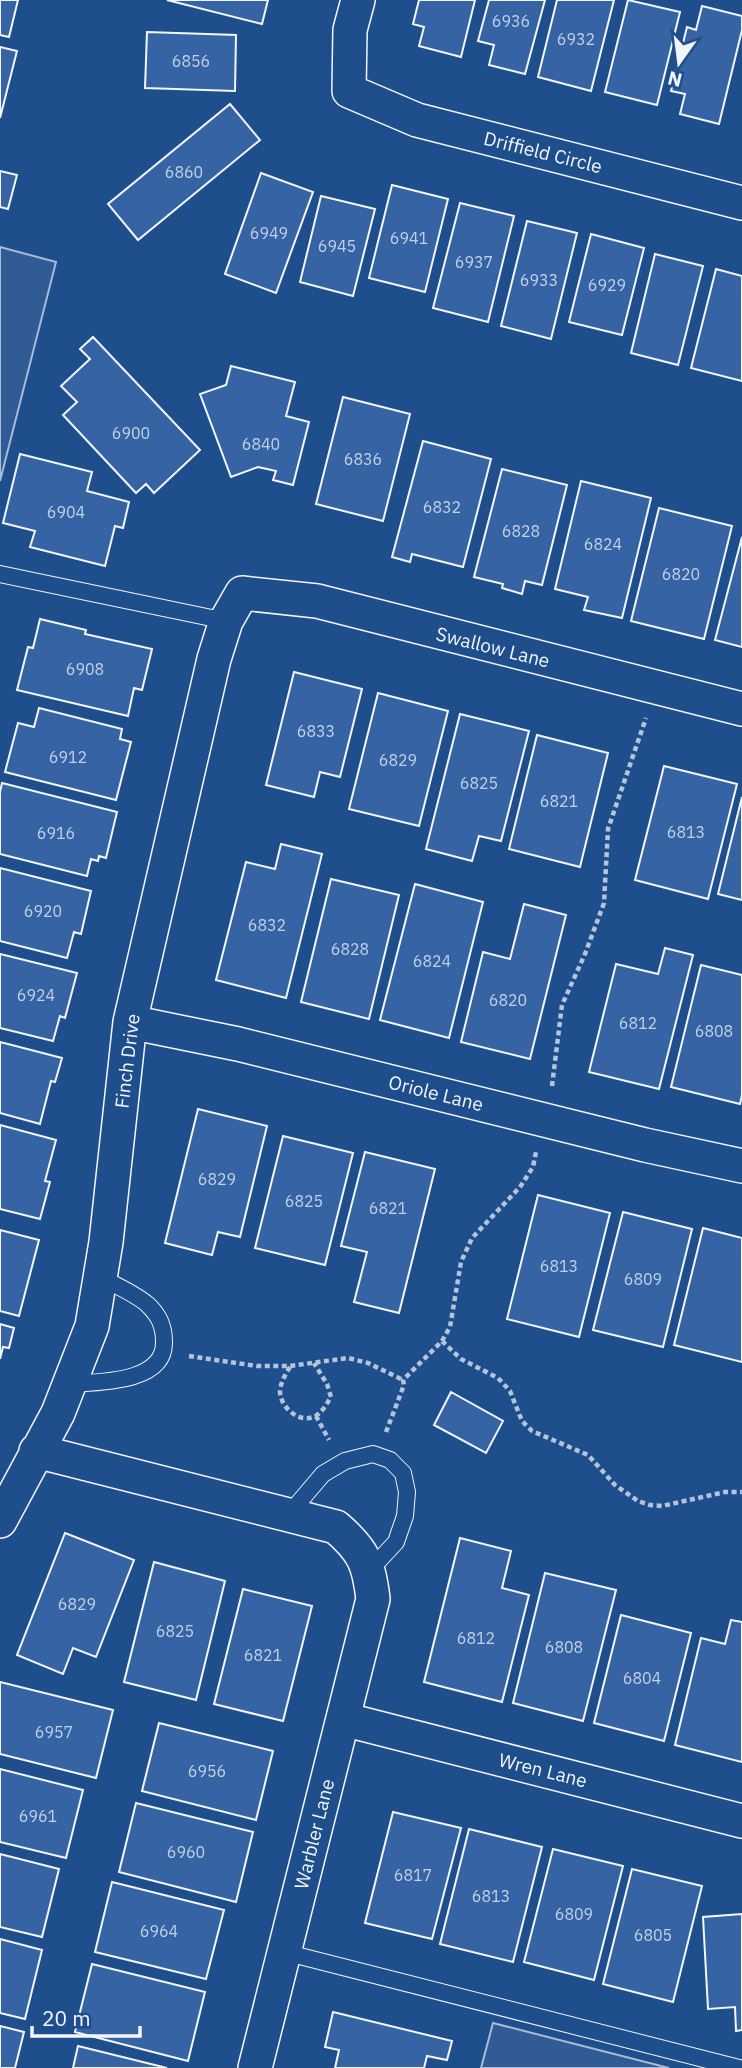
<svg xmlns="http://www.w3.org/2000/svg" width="742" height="2068" font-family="'IBM Plex Sans',sans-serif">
<rect width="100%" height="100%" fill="#1f4e8c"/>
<path fill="#305b95" stroke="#a8bbd7" stroke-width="2" d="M0,247L56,262L0,481Z
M493,2023L669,2068H481Z"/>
<path fill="#3563a3" stroke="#f2f6ff" stroke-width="2" d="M0,0H18L9,37L0,35Z
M167,0H268L262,24Z
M419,0H475L461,57L419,46L424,27L413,24Z
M489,0H545L525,74L489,65L494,45L478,41Z
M557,0H614L591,91L538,77Z
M628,0L680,12L657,105L605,92Z
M702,6L742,16V30L719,124L680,114L685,94L671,91L687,27L696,30Z
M147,32L236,35L235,91L145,88Z
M0,47L17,51L0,118Z
M230,104L260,140L138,240L108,204Z
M0,171L17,175L8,209L0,207Z
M261,173L313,192L276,293L225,274Z
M392,185L448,199L425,292L369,278Z
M321,196L375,209L353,296L300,282Z
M460,203L514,216L488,322L433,308Z
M527,221L577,233L551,339L501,326Z
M591,234L644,248L622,335L569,322Z
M655,254L703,266L678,365L631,353Z
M716,269L742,276V381L691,368Z
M93,337L200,450L154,493L146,484L136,493L63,415L77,402L61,386L90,359L80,349Z
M231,366L295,382L286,416L309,422L293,485L273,480L276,471L258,467L231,477L200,394L226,385Z
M343,397L410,414L383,521L316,504Z
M423,441L491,459L463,567L412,554L410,562L392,557Z
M20,454L92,472L87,491L129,502L123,528L115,526L105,566L30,547L35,531L3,523Z
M502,469L567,485L542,585L525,581L522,594L502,588L503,584L474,577Z
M581,481L651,498L622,618L584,610L588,597L555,589Z
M659,508L732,526L704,639L631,621Z
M742,537V647L715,640Z
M40,619L86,630L85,634L152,649L142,690L134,688L128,716L17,690L28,647L33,648Z
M294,672L362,689L340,777L320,772L314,797L266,785Z
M378,693L448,711L419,826L349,809Z
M39,708L122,729L120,739L131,742L116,800L5,772L18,723L34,727Z
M460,714L529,731L501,841L479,836L472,861L426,849Z
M537,735L608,753L580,867L509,849Z
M664,766L737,784L708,899L635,880Z
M2,783L117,812L106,858L99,856L98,861L91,859L87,876L0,854V792Z
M742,797V900L718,894Z
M281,844L322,854L286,998L216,980L246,862L275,869Z
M0,868L91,891L81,934L74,932L67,958L0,941Z
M331,879L399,895L369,1019L301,1002Z
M415,884L483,902L449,1038L380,1020Z
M524,904L566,915L530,1059L461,1042L483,952L510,959Z
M665,948L693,955L659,1089L589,1072L616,964L658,974Z
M0,954L77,973L65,1018L60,1016L53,1041L0,1028Z
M701,965L742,975V1095L740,1104L671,1087Z
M0,1042L62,1058L55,1082L51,1081L40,1124L0,1113Z
M198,1109L267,1126L240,1237L218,1232L212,1255L165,1243Z
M0,1125L56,1140L45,1181L50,1182L40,1219L0,1209Z
M283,1136L353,1153L325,1265L255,1248Z
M365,1152L435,1169L399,1313L354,1302L367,1252L341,1246Z
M538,1195L610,1213L579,1337L507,1319Z
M623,1212L692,1229L663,1347L593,1330Z
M703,1228L742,1238V1362L674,1345Z
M0,1230L39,1240L19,1316L0,1311Z
M0,1324L14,1328L9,1348L3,1347L0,1359Z
M451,1392L503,1421L486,1453L434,1425Z
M65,1533L134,1560L96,1657L73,1648L63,1674L17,1655Z
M460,1538L511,1551L502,1588L529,1595L502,1702L424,1682Z
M154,1562L225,1581L196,1700L124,1682Z
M545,1573L616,1590L583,1721L513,1703Z
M243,1589L312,1606L283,1721L214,1704Z
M621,1615L691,1633L664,1741L594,1723Z
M731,1620L742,1622V1762L675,1745L701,1638L725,1644Z
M0,1682L113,1710L96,1778L0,1754Z
M159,1723L273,1751L256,1820L142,1791Z
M0,1769L83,1790L66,1858L0,1842Z
M136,1803L253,1832L236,1902L119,1872Z
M393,1812L461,1828L432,1939L365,1923Z
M469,1829L542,1847L513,1962L440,1944Z
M553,1849L623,1866L594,1980L524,1962Z
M0,1854L59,1869L42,1937L0,1927Z
M632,1869L702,1886L673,2002L603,1984Z
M112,1882L224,1910L206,1979L95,1952Z
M742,1914V2030L736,2031L735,2007L708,2009L703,1917Z
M0,1939L42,1950L25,2019L0,2013Z
M92,1964L205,1992L188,2061L75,2032Z
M333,2012L452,2041L447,2060L427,2056L424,2068H335L339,2050L325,2047Z
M0,2026L24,2032L15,2068H0Z
M78,2046L167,2068H73Z"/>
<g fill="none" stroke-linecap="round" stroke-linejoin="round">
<defs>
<path id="service" d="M0,574L226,621
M70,1384C99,1382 165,1383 164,1342C164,1326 159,1315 147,1304C134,1293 115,1285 100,1277
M289,1514L323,1474L345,1461L373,1454L390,1460L403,1473L407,1492L405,1516L396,1542L370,1570
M284,1952L739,2068"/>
<path id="minor" d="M358,0L350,30L349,91L417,120L742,203
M130,1022L238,1044L645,1145L742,1166
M36,1451L336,1527C364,1551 369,1564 373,1599L255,2068
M0,1521L58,1413L92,1326L106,1242L130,1022L214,659L226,621L242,593L317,601L742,709
M343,1719L742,1821"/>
</defs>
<use href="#service" stroke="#f2f6ff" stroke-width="18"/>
<use href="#minor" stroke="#f2f6ff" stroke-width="36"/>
<path stroke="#b3c4dc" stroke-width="4.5" stroke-dasharray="5 3.5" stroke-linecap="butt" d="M552,1086L562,1005L585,954L604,903L608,829L646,718
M442,1341L461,1359L498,1378L510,1391L522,1421L532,1431L588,1455L615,1485L638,1501L650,1505L662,1506L725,1492H742
M189,1356L257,1366H290L348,1358L368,1363L403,1380
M290,1367C285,1375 280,1383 280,1393C282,1410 302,1425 317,1415C324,1410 327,1403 331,1397L327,1384L314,1363
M316,1416L329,1440
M386,1432L404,1385L403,1380L442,1341L450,1327L461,1262L472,1238L520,1187L533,1167L536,1152"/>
<use href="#service" stroke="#1f4e8c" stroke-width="16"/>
<use href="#minor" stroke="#1f4e8c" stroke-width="33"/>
</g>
<g text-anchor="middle" stroke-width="5" stroke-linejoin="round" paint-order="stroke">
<g font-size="16" fill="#c3d1e8">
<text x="511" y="27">6936</text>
<text x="576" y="45">6932</text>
<text x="191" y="67">6856</text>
<text x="184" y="178">6860</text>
<text x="269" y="239">6949</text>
<text x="409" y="244">6941</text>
<text x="337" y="252">6945</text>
<text x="474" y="268">6937</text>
<text x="539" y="286">6933</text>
<text x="607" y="291">6929</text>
<text x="131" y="439">6900</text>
<text x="261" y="450">6840</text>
<text x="363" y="465">6836</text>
<text x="442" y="513">6832</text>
<text x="66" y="518">6904</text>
<text x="521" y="537">6828</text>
<text x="603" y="550">6824</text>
<text x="681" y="580">6820</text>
<text x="85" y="675">6908</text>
<text x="316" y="737">6833</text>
<text x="68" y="763">6912</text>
<text x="398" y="766">6829</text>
<text x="479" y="789">6825</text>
<text x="559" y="807">6821</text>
<text x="686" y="838">6813</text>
<text x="56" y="839">6916</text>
<text x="43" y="917">6920</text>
<text x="267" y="931">6832</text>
<text x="350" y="955">6828</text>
<text x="432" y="967">6824</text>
<text x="36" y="1001">6924</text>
<text x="508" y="1006">6820</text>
<text x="638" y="1029">6812</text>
<text x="714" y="1037">6808</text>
<text x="217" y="1185">6829</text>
<text x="304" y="1207">6825</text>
<text x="388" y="1214">6821</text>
<text x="559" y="1272">6813</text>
<text x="643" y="1285">6809</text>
<text x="77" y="1610">6829</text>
<text x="175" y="1637">6825</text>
<text x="476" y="1644">6812</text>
<text x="564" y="1653">6808</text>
<text x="263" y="1661">6821</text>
<text x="642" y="1684">6804</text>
<text x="54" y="1738">6957</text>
<text x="207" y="1777">6956</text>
<text x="38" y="1822">6961</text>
<text x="186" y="1858">6960</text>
<text x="413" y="1881">6817</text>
<text x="491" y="1902">6813</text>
<text x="574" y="1920">6809</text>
<text x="159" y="1937">6964</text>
<text x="653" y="1941">6805</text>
</g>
<g font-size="19" fill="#f2f6ff" stroke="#1f4e8c">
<text transform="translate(543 152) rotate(14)" y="7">Driffield Circle</text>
<text transform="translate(493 647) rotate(14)" y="7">Swallow Lane</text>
<text transform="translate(127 1061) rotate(-83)" y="7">Finch Drive</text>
<text transform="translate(436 1093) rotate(14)" y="7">Oriole Lane</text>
<text transform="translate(543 1770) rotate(14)" y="7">Wren Lane</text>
<text transform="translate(314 1834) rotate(-76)" y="7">Warbler Lane</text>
</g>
</g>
<g transform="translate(679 63) rotate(194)" stroke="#1f4e8c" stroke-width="5" paint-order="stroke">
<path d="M0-5L12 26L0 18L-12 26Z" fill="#f2f6ff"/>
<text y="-10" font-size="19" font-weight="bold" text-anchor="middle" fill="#f2f6ff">N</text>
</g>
<path d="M32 2026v10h108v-10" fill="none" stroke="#f2f6ff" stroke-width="3.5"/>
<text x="42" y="2026" font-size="21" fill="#f2f6ff" stroke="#1f4e8c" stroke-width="5" paint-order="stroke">20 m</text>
</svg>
